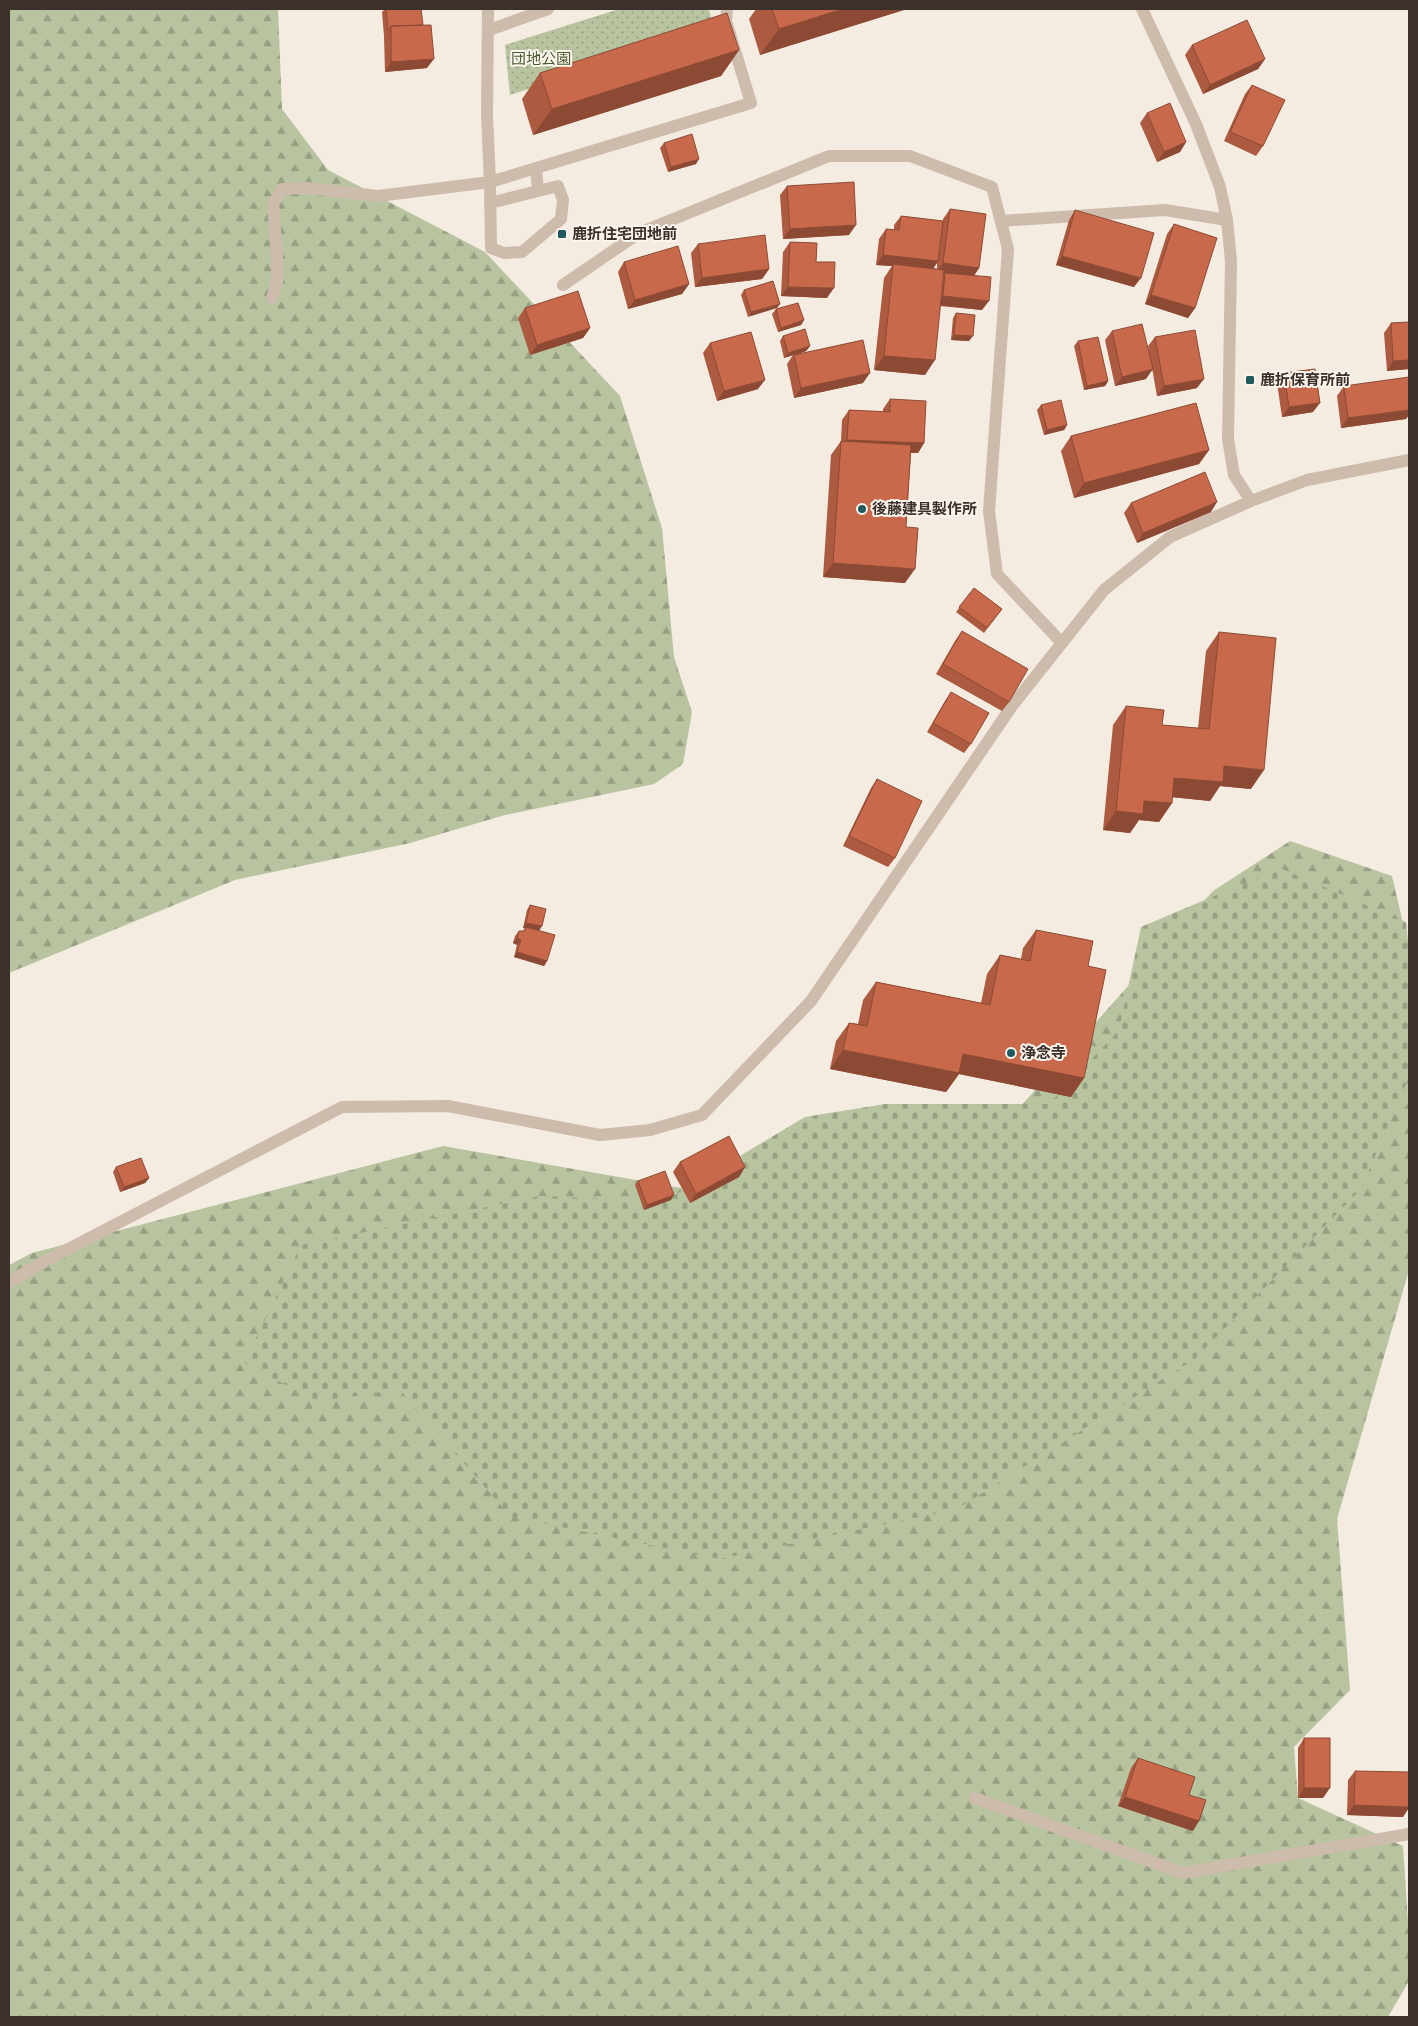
<svg xmlns="http://www.w3.org/2000/svg" width="1418" height="2026" font-family="Inter,'Noto Sans JP',sans-serif">
<defs>
<pattern id="grass-dots" width="8" height="8" patternUnits="userSpaceOnUse" patternTransform="scale(1.25)"><rect width="8" height="8" fill="#b8c4a0"/><path d="M2 2h.1M6 6h.1" fill="none" stroke="#97a083" stroke-width="1.8" stroke-linecap="round"/></pattern>
<pattern id="forest-firs" width="22" height="20" patternUnits="userSpaceOnUse" patternTransform="scale(1.25)"><rect width="22" height="20" fill="#b8c4a0"/><path d="M5 1l3.5 6h-7zM16 11l3.5 6h-7z" fill="#97a083"/></pattern>
<pattern id="cemetery-stones" width="16" height="16" patternUnits="userSpaceOnUse" patternTransform="scale(1.25)"><rect width="16" height="16" fill="#b8c4a0"/><path d="M2 7V4a2 2 0 0 1 4 0v3zM10 15v-3a2 2 0 0 1 4 0v3z" fill="#97a083"/></pattern>
</defs>
<rect width="100%" height="100%" fill="#f4ebe1"/>
<path fill="url(#grass-dots)" d="M619,9H709L714,29L510,95L505,45Z"/>
<path fill="url(#forest-firs)" d="M9,9H278L282,109L328,170L485,252L620,396L662,528L674,657L692,712L683,764L654,784L505,815L410,843L235,880L9,973Z
M1290,841L1392,876L1409,949V1270L1337,1519L1350,1690L1294,1747L1298,1798L1403,1846L1409,1938V1981L1388,2017H9V1265L32,1253L443,1146L801,1209L1012,1116L1213,891Z"/>
<path fill="url(#cemetery-stones)" d="M1280,868L1406,922L1409,951V1077L1361,1189L1196,1358L957,1509L719,1559L511,1517L399,1389L319,1402L244,1363L301,1245L540,1196L665,1201L805,1117L885,1104H1049L1119,1030L1141,927Z"/>
<g fill="none" stroke-linecap="round" stroke-linejoin="round">
<path stroke="#cdbbac" stroke-width="12" d="M490,182L491,248L504,253L522,252L561,219L563,200L558,186L538,191L536,168
M490,203L538,191
M1001,221L1165,210L1227,220"/>
<path stroke="#cdbbac" stroke-width="12" d="M488,9L487,115L490,182
M1142,9L1196,124L1220,187L1227,220L1231,261L1228,439L1234,475L1251,501
M489,30L548,9
M563,285L639,233L829,156H910L992,187L1008,249L989,511L997,574L1062,643
M272,298L277,282V258L273,204L282,189L307,188L378,196L490,182L751,103L726,21L727,9
M9,1282L45,1261L342,1107L448,1106L600,1135L650,1130L702,1115L811,1001L1012,706L1104,590L1170,537L1251,501L1307,480L1409,460
M975,1798L1183,1873L1409,1834"/>
</g>
<path fill="#ac5a40" fill-rule="evenodd" d="M385,9H421L427,68L385,72L384,36L382,12Z
M756,9H907L760,55L749,19Z
M1192,45L1265,59L1258,69L1203,94L1185,55Z
M739,50L721,76L533,135L522,99L540,73Z
M1252,85L1263,146L1256,156L1224,141L1245,94Z
M1147,113L1186,142L1180,152L1157,162L1140,123Z
M664,143L696,164L668,172L660,148Z
M787,186L849,235L783,239L780,195Z
M950,209L979,268L974,276L982,310L940,306L925,375L874,370L884,278L892,266L876,265L879,239L886,229L894,230V225L901,216L943,221V219ZM937,263V269L933,268Z
M1075,210L1134,287L1056,265L1069,220Z
M1174,224L1195,308L1188,318L1145,304L1167,234Z
M790,242L827,298L781,296L783,252Z
M698,244L769,269L762,279L695,287L691,253Z
M624,262L689,284L682,294L628,309L618,272Z
M773,281L748,317L741,295L744,290Z
M525,308L590,328L583,338L530,355L518,318Z
M776,309L804,320L801,325L778,332L772,314Z
M956,313L969,341L951,340L953,318Z
M1409,322V369L1387,371L1384,333L1391,323Z
M1112,331L1146,379L1115,386L1105,340Z
M783,336L810,346L806,351L799,354L863,383L794,398L787,364L793,355L784,358L780,341Z
M1155,337L1197,388L1157,396L1148,346Z
M1078,341L1108,381L1105,386L1084,390L1074,346Z
M710,343L758,389L717,401L703,353Z
M1284,373L1313,412L1282,417L1277,383Z
M1409,381V415L1406,419L1341,428L1337,396L1344,386Z
M890,399L924,443L918,453H911L906,527L905,583L823,577L831,455L841,441L842,420L849,410L883,412V409Z
M1041,405L1067,425L1064,430L1044,435L1037,410Z
M1071,436L1209,450L1199,464L1074,498L1061,451Z
M1131,503L1211,512L1137,543L1124,513Z
M974,588L1002,609L984,633L956,612Z
M962,631L1009,702L1002,711L936,674L955,641Z
M1219,632L1251,789L1220,786L1210,801L1172,797V803L1159,822L1139,820L1130,833L1103,830L1113,725L1126,706L1162,725L1198,728L1206,651Z
M951,692L971,744L964,753L927,732L945,701Z
M877,779L895,858L888,867L843,846L871,788Z
M530,905L542,926L539,931L547,961L544,966L514,957L517,945L513,943L515,936L519,931H523L525,928H523L527,910Z
M1036,930L1088,966L1084,1078L1071,1097L959,1074L946,1092L830,1069L836,1041L849,1023L858,1024L863,1000L876,982L981,1003L987,974L1000,955L1021,959L1023,948Z
M680,1162L745,1167L739,1177L690,1203L673,1172Z
M116,1167L149,1178L145,1183L120,1192L113,1172Z
M638,1181L671,1200L644,1210L635,1185Z
M1304,1738L1323,1798H1298V1748Z
M1138,1758L1189,1795L1193,1831L1118,1806L1131,1768Z
M1355,1771L1403,1817L1347,1815L1348,1780Z"/>
<path fill="#8c4a34" d="M843,9H907L760,55L779,29Z
M739,50L721,76L533,135L552,109Z
M434,59L427,68L385,72L391,62Z
M1265,59L1258,69L1203,94L1210,85Z
M1186,142L1180,152L1157,162L1164,152Z
M699,159L696,164L668,172L671,167Z
M856,225L849,235L783,239L790,229Z
M883,255L938,261L932,271L893,264L892,266L876,265Z
M1062,256L1141,278L1134,287L1056,265Z
M943,263L979,268L972,278L945,273L944,274L936,273Z
M769,269L762,279L695,287L702,278Z
M689,284L682,294L628,309L635,300Z
M788,287L834,288L827,298L781,296Z
M1151,295L1195,308L1188,318L1145,304Z
M943,296L989,301L982,310L936,305Z
M780,304L777,308L748,317L751,312Z
M804,320L801,325L778,332L781,328Z
M590,328L583,338L530,355L537,345Z
M954,335L973,336L969,341L951,340Z
M810,346L806,351L784,358L788,353Z
M884,356L935,360L925,375L874,370Z
M1409,360V369L1387,371L1393,361Z
M1153,369L1146,379L1115,386L1122,377Z
M870,373L863,383L794,398L801,388Z
M1204,379L1197,388L1157,396L1164,386Z
M765,380L758,389L717,401L724,391Z
M1108,381L1105,386L1084,390L1087,386Z
M1320,403L1313,412L1282,417L1289,407Z
M1409,410V415L1406,419L1341,428L1348,418Z
M1067,425L1064,430L1044,435L1047,430Z
M847,440L924,443L918,453L840,449Z
M1209,450L1199,464L1074,498L1084,483Z
M1217,502L1211,512L1137,543L1143,533Z
M833,563L915,569L905,583L823,577Z
M1224,766L1264,770L1251,789L1220,786L1210,801L1161,796L1174,778Z
M1144,801L1172,803L1159,822L1139,820L1130,833L1103,830L1116,811Z
M526,923L542,926L538,931L523,928Z
M517,938L521,940L517,945L513,943Z
M517,952L547,961L544,966L514,957Z
M843,1050L963,1054L1084,1078L1071,1097L959,1074L946,1092L830,1069Z
M745,1167L739,1177L690,1203L696,1194Z
M149,1178L145,1183L120,1192L124,1187Z
M674,1195L671,1200L644,1210L647,1205Z
M1304,1788H1330L1323,1798H1298Z
M1125,1797L1199,1821L1193,1831L1118,1806Z
M1354,1805L1409,1807V1808L1403,1817L1347,1815Z"/>
<path fill="#c8694b" stroke="#8c4a34" d="M386,9H421L423,25L391,26L388,31Z
M772,9H843L779,29Z
M727,13L739,50L552,109L540,73Z
M1247,20L1265,59L1210,85L1192,45Z
M431,25L434,59L391,62V26Z
M1252,85L1285,100L1263,146L1230,132Z
M1170,103L1186,142L1164,152L1147,113Z
M692,134L699,159L671,167L664,143Z
M854,182L856,225L790,229L787,186Z
M950,209L986,214L979,268L943,263Z
M1075,210L1154,233L1141,278L1062,256Z
M901,216L943,221L938,261L883,255L886,229L899,230Z
M1174,224L1217,238L1195,308L1151,295Z
M765,235L769,269L702,278L698,244Z
M790,242L817,243L816,262H835L834,288L788,287Z
M678,246L689,284L635,300L624,262Z
M893,264L944,270L935,360L884,356Z
M945,273L991,277L989,301L943,296Z
M773,281L780,304L751,312L744,290Z
M578,291L590,328L537,345L525,308Z
M798,303L804,320L781,328L776,309Z
M956,313L975,315L973,336L954,335Z
M1409,322V360L1393,361L1391,323Z
M1142,324L1153,369L1122,377L1112,331Z
M805,329L810,346L788,353L783,336Z
M1195,330L1204,379L1164,386L1155,337Z
M751,332L765,380L724,391L710,343Z
M1098,337L1108,381L1087,386L1078,341Z
M863,340L870,373L801,388L794,355Z
M1315,369L1320,403L1289,407L1284,373Z
M1409,377V410L1348,418L1344,386Z
M890,399L926,401L924,443L847,440L849,410L890,412Z
M1061,400L1067,425L1047,430L1041,405Z
M1196,403L1209,450L1084,483L1071,436Z
M841,441L911,445L906,527L918,528L915,569L833,563Z
M1205,472L1217,502L1143,533L1131,503Z
M974,588L1002,609L987,628L959,607Z
M962,631L1028,669L1009,702L943,664Z
M1219,632L1276,638L1264,770L1224,766L1223,782L1174,778L1172,803L1144,801L1143,814L1116,811L1126,706L1164,710L1162,725L1209,729Z
M951,692L989,713L971,744L933,723Z
M877,779L922,801L895,858L849,836Z
M530,905L546,909L542,926L526,923Z
M526,927L555,935L547,961L517,952L521,940L517,938L519,931H524Z
M1036,930L1093,941L1088,966L1106,970L1084,1078L963,1054L959,1073L843,1050L849,1023L867,1026L876,982L990,1005L1000,955L1030,961Z
M729,1136L745,1167L696,1194L680,1162Z
M141,1158L149,1178L124,1187L116,1167Z
M665,1171L674,1195L647,1205L638,1181Z
M1304,1738H1330V1788H1304Z
M1138,1758L1195,1777L1189,1795L1206,1800L1199,1821L1125,1797Z
M1355,1771L1409,1772V1807L1354,1805Z"/>
<g fill="#1f5a5e" stroke="#fbf5ee" stroke-width="2">
<rect x="557" y="229" width="10" height="10" rx="2.5"/>
<rect x="1245" y="375" width="10" height="10" rx="2.5"/>
<circle cx="862" cy="509" r="5"/>
<circle cx="1011" cy="1053" r="5"/>
</g>
<g text-anchor="middle" stroke-width="4" stroke-linejoin="round" paint-order="stroke">
<g font-size="15" fill="#4a5a2e" stroke="#fbf5ee">
<text x="541" y="64">団地公園</text>
</g>
<g font-size="15" font-weight="bold" fill="#3b302b" stroke="#fbf5ee" text-anchor="start">
<text x="572" y="239">鹿折住宅団地前</text>
<text x="1260" y="385">鹿折保育所前</text>
<text x="872" y="514">後藤建具製作所</text>
<text x="1021" y="1058">浄念寺</text>
</g>
</g>
<rect width="1418" height="2026" fill="none" stroke="#3b302b" stroke-width="20"/>
</svg>
